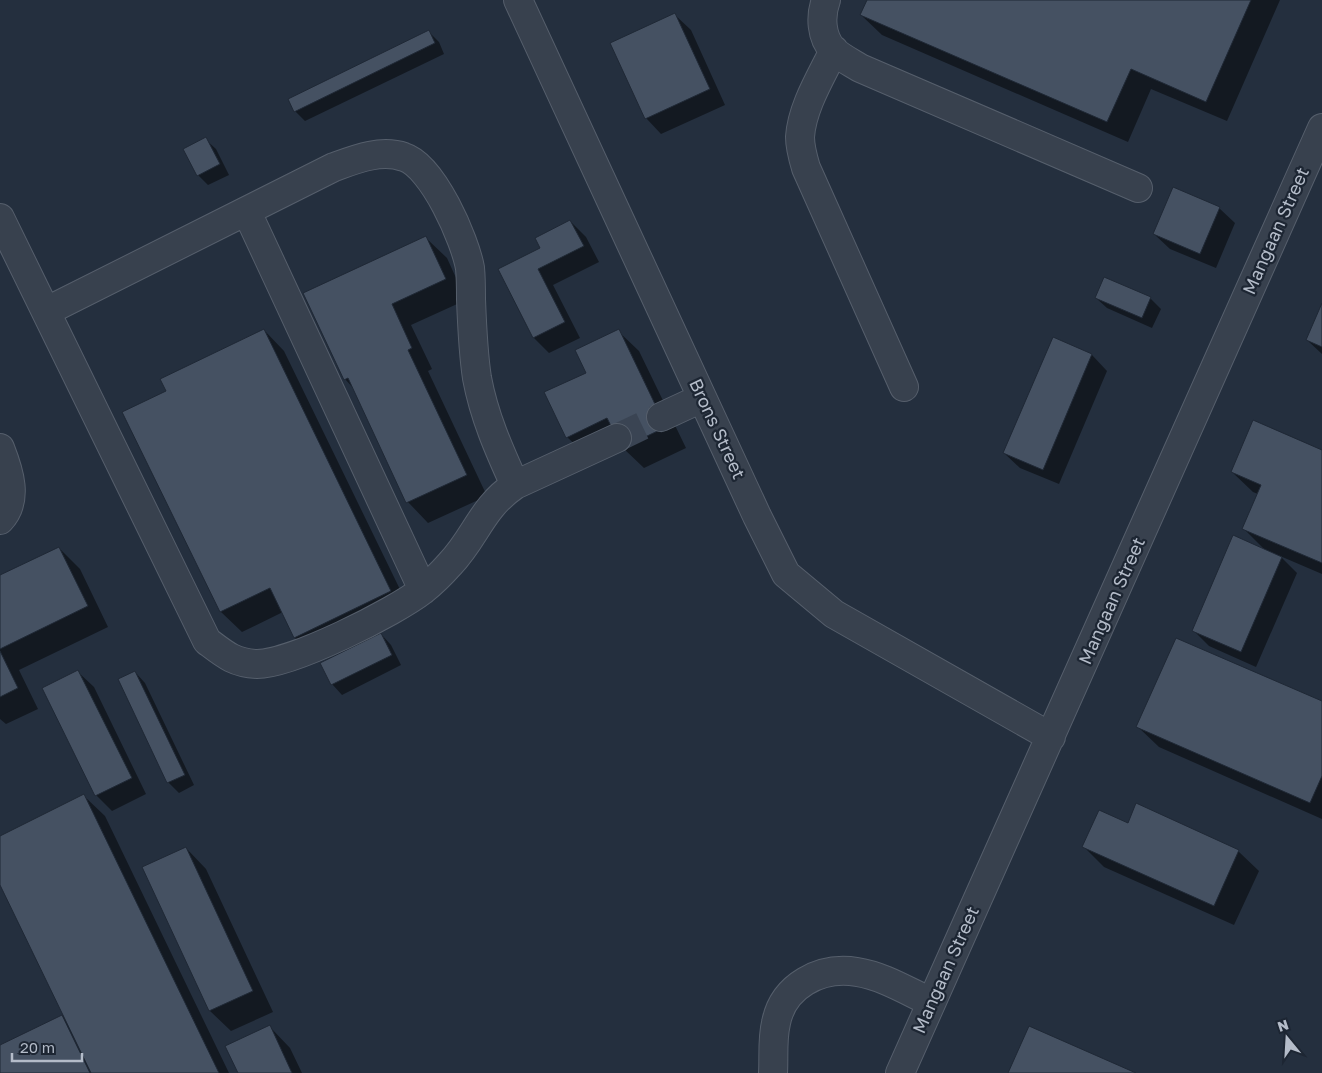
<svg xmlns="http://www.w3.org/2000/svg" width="1322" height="1073" font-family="'Golos Text',sans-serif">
<rect width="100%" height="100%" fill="#242f3e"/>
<path fill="#0007" d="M868,0H1280L1227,121L1151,89L1128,142L882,35L861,15Z
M675,15L691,30L725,105L661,134L646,118Z
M429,32L439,42L444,54L305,121L295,111Z
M205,139L216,149L229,175L208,185L198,175Z
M1219,208L1235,223L1216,268L1170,249L1154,234Z
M570,221L586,237L599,262L553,285L580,338L549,353L534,338L500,270L542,249Z
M426,238L447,258L466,300L411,325L432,369L428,371L487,496L428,523L408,502L354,389L345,379Z
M1096,298H1150L1161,309L1152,328L1107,308Z
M1322,306V354L1307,340Z
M264,330L284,351L411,612L316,658L295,638L283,612L242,632L221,612L124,413L168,392Z
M618,331L639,351L686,448L644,468L623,448L588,457L567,437L587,373Z
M1053,339L1092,355L1107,371L1059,484L1020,468L1004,453Z
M1322,451V574L1280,556L1297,573L1256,667L1209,646L1193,630L1265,550L1244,529L1258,494L1253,492L1232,472Z
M59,548L80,569L108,627L19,670L38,709L6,724L0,719V577Z
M381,634L391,645L401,665L342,695L332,684Z
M78,672L94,687L146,794L112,811L96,795Z
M135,672L145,683L194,785L179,793L168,782L119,680Z
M1322,702V819L1159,747L1138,727Z
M84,796L105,816L229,1073H0V1046L64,1015L0,883V837Z
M1128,824L1238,851L1259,871L1234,925L1104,867L1084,847Z
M186,848L206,869L273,1012L231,1031L210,1011L143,868Z
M270,1027L290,1048L302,1073H240Z"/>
<path fill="#455162" stroke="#1f2835" d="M867,0H1251L1206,102L1131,69L1107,122L860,15Z
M675,13L710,89L645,119L610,43Z
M429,30L435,43L294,112L288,99Z
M206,137L220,164L197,176L183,149Z
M1173,187L1220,207L1200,254L1153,234Z
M570,220L584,246L538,269L565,322L533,338L498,269L540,248L535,238Z
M426,236L446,279L392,304L412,348L408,350L467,475L406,503L348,378L344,380L303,293Z
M1104,277L1151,297L1142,318L1095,298Z
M1322,303V347L1306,340Z
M264,329L391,591L294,638L270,588L220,612L122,412L166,391L160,379Z
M619,329L666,427L622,448L607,418L566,438L544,392L586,373L575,350Z
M1053,337L1092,354L1043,470L1003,453Z
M1253,420L1322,450V563L1242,529L1261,485L1231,472Z
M1233,535L1282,557L1241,652L1192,631Z
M59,547L88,606L0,649V575Z
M381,633L392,655L331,685L320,663Z
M1176,638L1322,701V776L1310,803L1136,727Z
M0,651L18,688L0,697Z
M78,670L132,778L95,796L42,688Z
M135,671L185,775L167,783L118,679Z
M84,794L219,1073H91L0,885V836Z
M1136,803L1239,850L1214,906L1082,847L1099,810L1128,823Z
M186,847L253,991L209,1011L142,867Z
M62,1015L90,1073H0V1045Z
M270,1025L292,1073H238L225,1046Z
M1029,1026L1136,1073H1008Z"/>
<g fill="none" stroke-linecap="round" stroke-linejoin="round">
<path stroke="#3a4453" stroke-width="28" stroke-dasharray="28 14" stroke-linecap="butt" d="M617,438L661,417"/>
<defs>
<path id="minor" d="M518,0L757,516L786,574L834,614L1051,737
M826,0C820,16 821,37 833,50C840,57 852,63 860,68L1138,188
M834,50C821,77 802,107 800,137C800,148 803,158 806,168L904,387
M247,212L423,590
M0,218L207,641C224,654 234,663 257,664C292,664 395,612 423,590C433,582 442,573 450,564C476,537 481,508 515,485L617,438
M47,311L334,167C356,159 381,149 404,157C433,166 465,240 470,268C471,278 471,289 471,299C472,325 473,352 477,378C484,416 499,450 515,485
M661,417L702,398
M0,448C9,471 19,500 0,520
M773,1073C774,1057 772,1039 776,1023C783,986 820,966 857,972C883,976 907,991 931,1002
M900,1073L1322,128"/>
</defs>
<use href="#minor" stroke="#565f6c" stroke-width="30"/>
<use href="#minor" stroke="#38414e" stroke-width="28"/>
</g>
<g text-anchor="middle" stroke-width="4.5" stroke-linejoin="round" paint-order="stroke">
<g font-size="18" fill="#b4bcc9" stroke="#1d2633">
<text transform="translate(1276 231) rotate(-66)" y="6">Mangaan Street</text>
<text transform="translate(717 429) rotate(65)" y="6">Brons Street</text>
<text transform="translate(1112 601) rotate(-66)" y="6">Mangaan Street</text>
<text transform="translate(946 970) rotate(-66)" y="6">Mangaan Street</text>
</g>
</g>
<g transform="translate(1287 1038) rotate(342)" stroke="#1d2633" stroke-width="4" paint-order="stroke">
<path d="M0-4L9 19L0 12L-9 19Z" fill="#b4bcc9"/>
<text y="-8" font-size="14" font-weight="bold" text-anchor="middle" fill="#b4bcc9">N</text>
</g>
<path d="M12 1053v8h70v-8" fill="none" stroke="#b4bcc9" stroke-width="2.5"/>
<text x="20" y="1053" font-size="15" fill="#b4bcc9" stroke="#1d2633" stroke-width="4" paint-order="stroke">20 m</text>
</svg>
